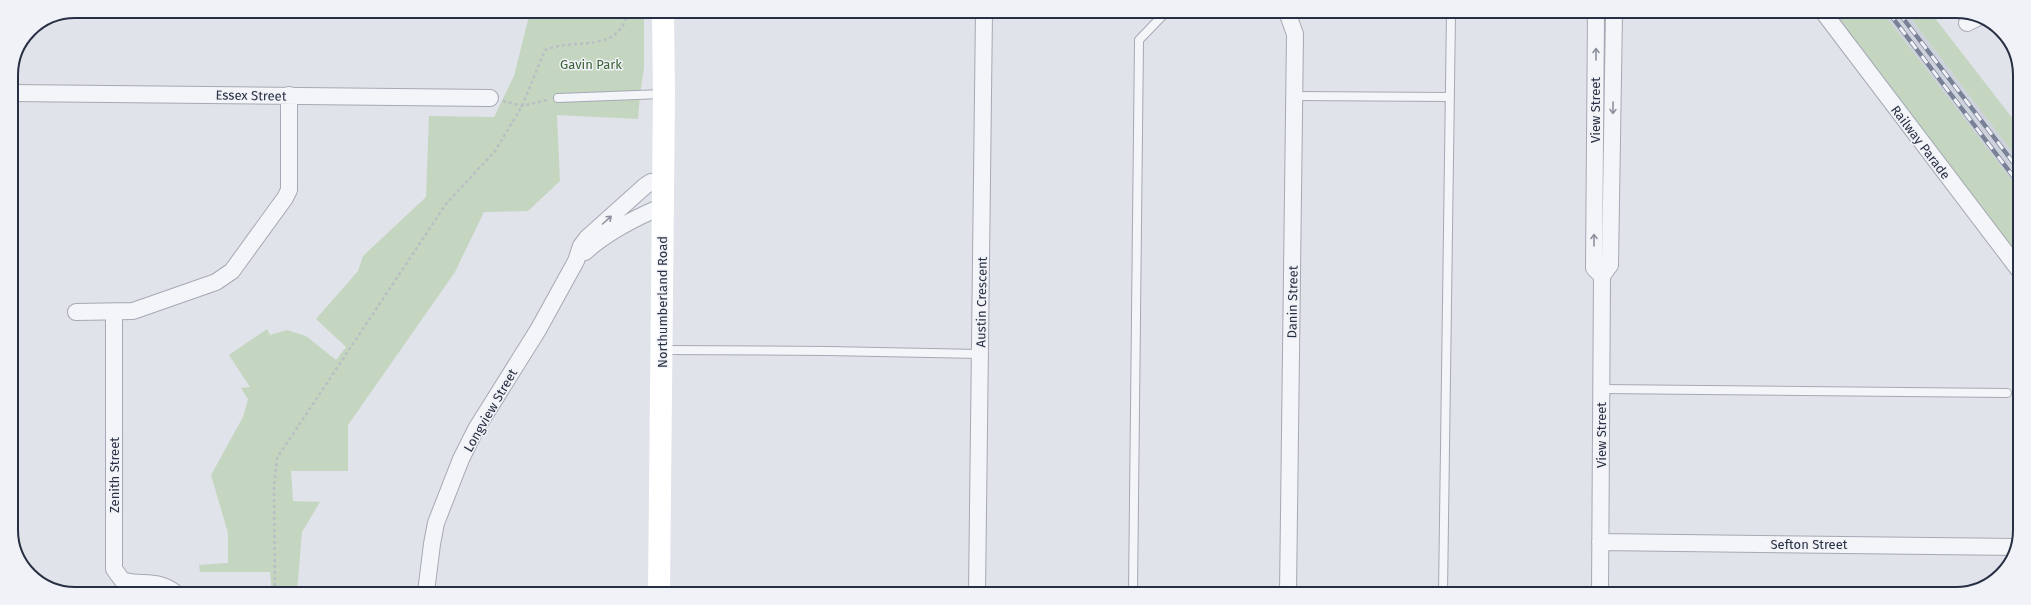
<svg xmlns="http://www.w3.org/2000/svg" width="2031" height="605" font-family="'Fira Sans',sans-serif">
<rect width="100%" height="100%" fill="#e0e3ea"/>
<path fill="#ced2dc" d="M1883,13H1907L2019,161V191Z"/>
<path fill="#c4d5c0" d="M530,12H644V68L640,95L638,119L557,115L560,181L528,211L484,212L455,272L348,425V471H291L293,501L320,502L302,532L297,592H272L270,572H200L199,565L228,563V533L211,475L243,417L248,399L241,388L250,387L229,355L267,329L270,335L287,330L306,336L336,360L346,347L316,319L358,271L363,256L426,197L429,116L494,117L514,76Z
M1834,13H1883L2010,178L2019,191V258Z
M1907,13H1931L2020,128L2019,161Z"/>
<g fill="none" stroke-linecap="round" stroke-linejoin="round">
<defs>
<path id="lane" d="M1295,96L1450,97
M558,98L663,94
M662,350L828,351L980,354
M1602,389L2007,393
M1133,593L1139,40L1166,12
M1443,593L1451,13"/>
<path id="street" d="M1287,12L1295,34L1288,593
M1596,13L1594,268L1602,276
M1824,13L2019,270
M1967,23L1979,17
M11,93L490,98
M585,252C607,232 637,217 663,206
M76,312L133,311L216,282L232,271L285,198L289,190V95
M114,313V569L122,580C140,586 158,579 174,592
M1600,542L2018,547
M426,592L432,544L436,523L461,459L476,429L538,330L576,261L581,246L587,238L645,186L651,182L663,181
M977,593L984,12
M1600,594L1602,276L1610,265L1614,13"/>
</defs>
<use href="#lane" stroke="#a5a9b5" stroke-width="10"/>
<use href="#street" stroke="#a5a9b5" stroke-width="18"/>
<path stroke="#babec5" stroke-width="2.5" stroke-dasharray="3 3" stroke-linecap="butt" d="M503,101L522,106L547,100
M275,592L274,487L277,458L446,204L495,151L522,106L545,50C575,37 618,55 628,12"/>
<use href="#lane" stroke="#f3f5f8" stroke-width="8"/>
<use href="#street" stroke="#f3f5f8" stroke-width="16"/>
<path stroke="#fff" stroke-width="22" d="M659,592L664,94L663,12"/>
<defs>
<path id="rail" d="M1889,13L2019,184
M1899,13L2019,170"/>
</defs>
<use href="#rail" stroke="#788195" stroke-width="4.5"/>
<use href="#rail" stroke="#f0f2f7" stroke-width="3" stroke-dasharray="9" stroke-linecap="butt"/>
</g>
<defs><path id="oneway-shaft" d="M-6 0H5M1.5-3L5.5 0L1.5 3" fill="none" stroke-width="1.6" stroke-linecap="round" stroke-linejoin="round"/></defs>
<g stroke="#8d929e">
<use href="#oneway-shaft" transform="translate(1596 54) rotate(-90)"/>
<use href="#oneway-shaft" transform="translate(1613 108) rotate(91)"/>
<use href="#oneway-shaft" transform="translate(607 220) rotate(-42)"/>
<use href="#oneway-shaft" transform="translate(1594 240) rotate(-90)"/>
</g>
<g text-anchor="middle" stroke-width="3" stroke-linejoin="round" paint-order="stroke">
<g font-size="13" fill="#396033" stroke="#f0f2f7">
<text x="591" y="69">Gavin Park</text>
</g>
<g font-size="13" fill="#272f43" stroke="#f0f2f7">
<text transform="translate(251 95) rotate(1)" y="5">Essex Street</text>
<text transform="translate(1595 110) rotate(-90)" y="5">View Street</text>
<text transform="translate(1921 142) rotate(53)" y="5">Railway Parade</text>
<text transform="translate(662 302) rotate(-90)" y="5">Northumberland Road</text>
<text transform="translate(981 302) rotate(-89)" y="5">Austin Crescent</text>
<text transform="translate(1292 302) rotate(-89)" y="5">Danin Street</text>
<text transform="translate(490 410) rotate(-60)" y="5">Longview Street</text>
<text transform="translate(1601 435) rotate(-90)" y="5">View Street</text>
<text transform="translate(114 475) rotate(-90)" y="5">Zenith Street</text>
<text x="1809" y="549">Sefton Street</text>
</g>
</g>
<path d="M0 0H2031V605H0ZM75 18H1956A57 57 0 0 1 2013 75V530A57 57 0 0 1 1956 587H75A57 57 0 0 1 18 530V75A57 57 0 0 1 75 18Z" fill="#f0f2f7" fill-rule="evenodd"/>
<path fill="none" stroke="#272f43" stroke-width="2" d="M75 18H1956A57 57 0 0 1 2013 75V530A57 57 0 0 1 1956 587H75A57 57 0 0 1 18 530V75A57 57 0 0 1 75 18Z"/>
</svg>
